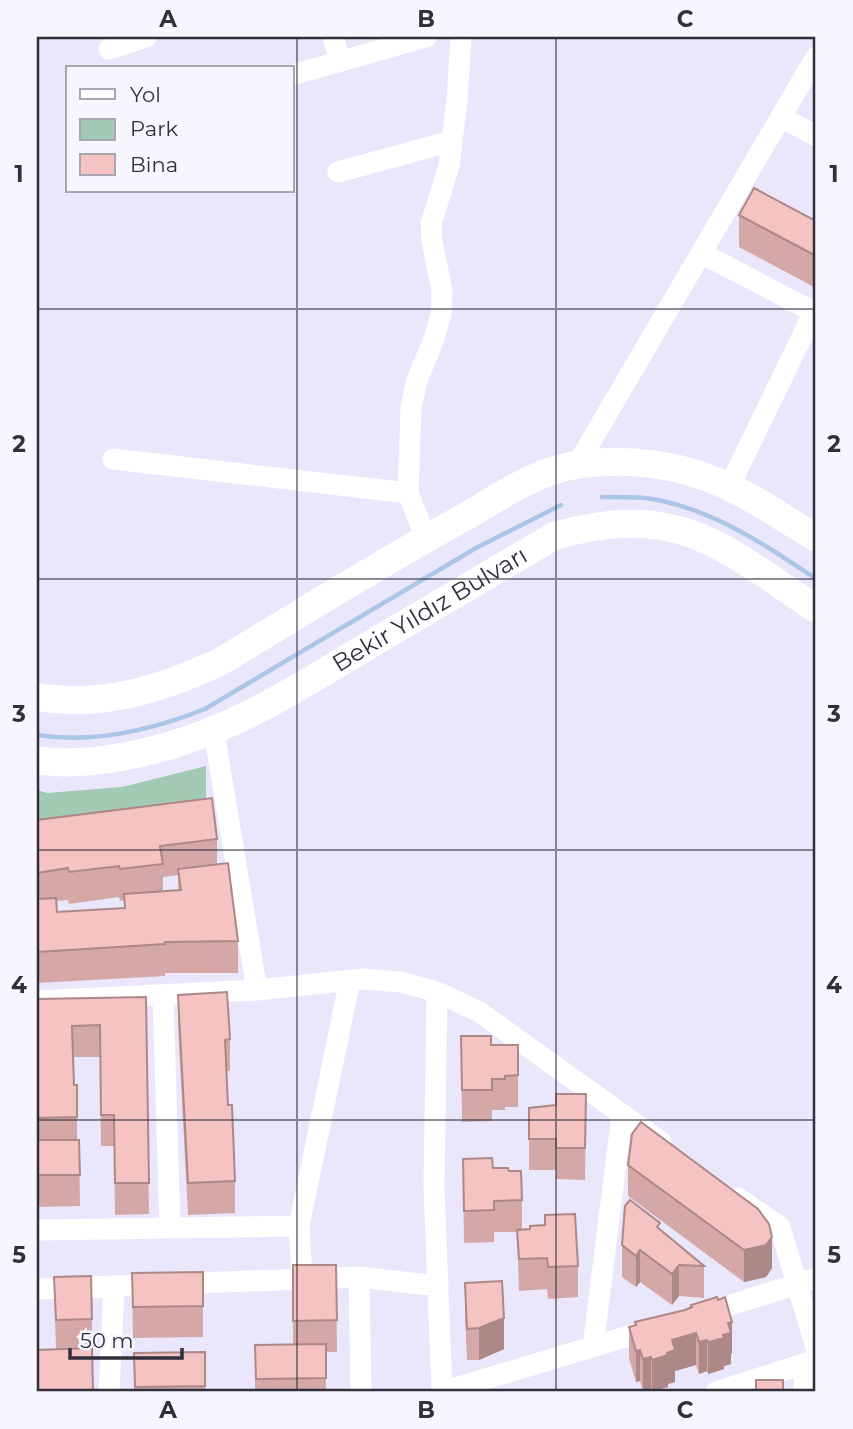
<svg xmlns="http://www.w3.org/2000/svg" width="853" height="1429" font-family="Montserrat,sans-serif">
<rect width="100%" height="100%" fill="#eae6fc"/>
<path fill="#a2cab4" d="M206,766V798L178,814L37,834V790L47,793L122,787Z"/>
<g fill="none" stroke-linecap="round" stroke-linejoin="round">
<path stroke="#acc6e9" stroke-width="4.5" d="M602,497C616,497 631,497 645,498C708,506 766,545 816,579
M37,735C94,744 152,730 205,709L476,548L561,505"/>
<path stroke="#fff" stroke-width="21" d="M333,37L340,61
M109,49L146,37
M292,75L426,37
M781,117L816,136
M338,172L452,141
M701,253L816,313
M113,459L408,493
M577,465L816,57
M730,485L814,312
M426,538L408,493L411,408L417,380L434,339L441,314L442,291L432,241L431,224L449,166L457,100L461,37
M214,732L257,990
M437,992L434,1188L442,1392
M163,995L170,1228
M37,1001L257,990L363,979L401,982L437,992L478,1011L661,1142
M738,1198L780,1227L816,1347
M37,1230L299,1226
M359,1277L361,1392
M302,1279L299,1226L350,980
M37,1289L359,1277L438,1286
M703,1314L816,1278
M593,1347L622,1115
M109,1392L114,1286
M442,1392L655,1328
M716,1392L816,1360
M804,1392L805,1364"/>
<g stroke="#fff" stroke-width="28">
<path d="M37,697C102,708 161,689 220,662C301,613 381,563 463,518C493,501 524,479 558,469C596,459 641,460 679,469C731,481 772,511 816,538"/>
<path id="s1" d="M37,760C65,765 93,762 121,757C219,740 287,694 371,644C432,608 493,572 554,536C676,501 721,545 816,609"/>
</g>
</g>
<path fill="#d3a8a6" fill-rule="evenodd" d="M739,215L816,221V288L739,247Z
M37,820L217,839V864L238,941V973H165V976L37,983ZM178,875V891H163V877ZM119,897L120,901L124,900V908L57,912L56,901L68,900L69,904Z
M178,995L230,1039V1071H227L228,1105L235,1181V1213L188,1215L178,1026Z
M146,997L149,1214L115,1215L114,1146H101L100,1057H73L74,1085H77V1140H79L80,1206L37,1207V999Z
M461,1036L491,1045H518V1107H505V1110H492V1121L462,1122Z
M586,1094L585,1180L556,1179V1170H529V1108L556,1105Z
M463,1159L493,1168L509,1171L522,1200V1230L530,1229L545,1225V1215L578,1266V1297L548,1299L547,1289L519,1291L517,1232H494V1242L464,1243Z
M628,1165L772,1268L766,1277L744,1282L628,1196Z
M660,1230L704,1266V1298L679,1296L672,1305L640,1282L636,1287L622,1277V1245Z
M293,1265H336L337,1352H326V1392H255V1345L293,1344Z
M203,1272V1337L133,1338L132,1273Z
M54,1277L92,1319L93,1392H37L56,1349Z
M465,1283L504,1349L479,1360H467L465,1314Z
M691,1305L732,1353L731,1354V1364L724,1366V1369L708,1374L707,1371L699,1374L696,1365L675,1371V1382L668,1384V1387L652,1391L651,1389L643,1391L640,1381L636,1382L629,1358V1327L635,1325V1322L685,1310L691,1308Z
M205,1352V1392H134V1353Z"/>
<path fill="#ac8887" d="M772,1237V1268L766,1277L744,1282V1250Z
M640,1250V1282L636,1287V1256Z
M679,1265V1296L672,1305V1274Z
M504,1318V1349L479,1360V1328Z
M732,1322V1353L731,1354V1364L724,1366V1369L708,1374V1342L723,1335L728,1323Z
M696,1333V1365L675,1371V1382L668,1384V1387L652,1391V1360L667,1353L672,1340Z
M707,1340V1371L699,1374V1342Z
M640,1350V1381L636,1382V1351Z
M651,1357V1389L643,1391V1359Z"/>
<path fill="#f5c3c1" stroke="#ac8887" stroke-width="2" d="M754,188L816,221V256L739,215Z
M212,798L217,839L160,846L163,864L120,869L119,866L69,872L68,868L37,873V820Z
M228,863L238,941L165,942V944L37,952V899L56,898L57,912L125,908L124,894L181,890L178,869Z
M227,992L230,1039L225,1040L228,1105H232L235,1181L188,1183L178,995Z
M146,997L149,1183H115L114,1115H101L100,1025L72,1026L74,1085H77V1117L37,1118V999Z
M461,1036H491V1045H518V1075L505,1076V1079H492V1090H462Z
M556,1094H586L585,1148H556V1139H529V1108L556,1105Z
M641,1122L758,1209L769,1224L772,1237L766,1245L744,1250L628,1165L632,1134Z
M37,1140H79L80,1175H37Z
M492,1158L493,1168H508L509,1171H521L522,1200L494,1201V1210L464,1211L463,1159Z
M630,1200L660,1223L657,1227L704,1266L679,1265L672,1274L640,1250L636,1256L622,1245L625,1206Z
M575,1214L578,1266L548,1267L547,1258L519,1259L517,1230L530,1229V1226L545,1225V1215Z
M293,1265H336L337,1320L293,1321Z
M203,1272V1306L133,1307L132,1273Z
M91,1276L92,1319L56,1320L54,1277Z
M502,1281L504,1318L479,1328L467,1329L465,1283Z
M717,1297L718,1300L725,1297L732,1322L728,1323L731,1333L723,1335L724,1338L708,1342L707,1340L699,1342L696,1333L672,1340L675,1350L667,1353L668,1355L652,1360L651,1357L643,1359L640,1350L636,1351L629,1327L636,1325L635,1322L685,1310L692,1307L691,1305Z
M326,1344V1378L256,1379L255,1345Z
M92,1348L93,1391L37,1392V1350Z
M205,1352V1386L135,1387L134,1353Z
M756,1380H783V1392H756Z
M382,1391H407V1392H382Z"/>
<path fill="none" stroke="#312f3c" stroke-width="2" stroke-opacity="0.55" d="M297,37V1392M556,37V1392M37,309H816M37,579H816M37,850H816M37,1120H816"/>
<g text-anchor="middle" stroke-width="6" stroke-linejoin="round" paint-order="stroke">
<g font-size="24" fill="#312f3c" stroke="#f7f5fd">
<text dy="8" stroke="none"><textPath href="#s1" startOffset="429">Bekir Yıldız Bulvarı</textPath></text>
</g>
</g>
<rect width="853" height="1429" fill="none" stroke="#f7f5fd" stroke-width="77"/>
<rect x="66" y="66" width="228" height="126" fill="#f7f5fd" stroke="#a8a6b0" stroke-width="2"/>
<rect x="80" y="89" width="35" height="10" fill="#ffffff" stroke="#a8a6b0" stroke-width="2"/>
<text x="130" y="102" font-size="21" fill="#312f3c">Yol</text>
<rect x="80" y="119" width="35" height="21" fill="#a2cab4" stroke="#a8a6b0" stroke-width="2"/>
<text x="130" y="136" font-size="21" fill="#312f3c">Park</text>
<rect x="80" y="154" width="35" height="21" fill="#f5c3c1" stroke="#a8a6b0" stroke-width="2"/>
<text x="130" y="172" font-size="21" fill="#312f3c">Bina</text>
<path d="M70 1348v10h112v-10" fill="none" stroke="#312f3c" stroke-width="3.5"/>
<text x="80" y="1348" font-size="21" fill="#312f3c" stroke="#f7f5fd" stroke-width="5" paint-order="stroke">50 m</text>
<rect x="38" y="38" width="776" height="1352" fill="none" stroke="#312f3c" stroke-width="2.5"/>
<g font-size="23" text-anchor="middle" font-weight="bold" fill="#312f3c">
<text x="168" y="27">A</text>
<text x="426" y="27">B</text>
<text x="685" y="27">C</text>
<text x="19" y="182">1</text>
<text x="834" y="182">1</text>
<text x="19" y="452">2</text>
<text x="834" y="452">2</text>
<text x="19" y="722">3</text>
<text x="834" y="722">3</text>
<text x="19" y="993">4</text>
<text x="834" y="993">4</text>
<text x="19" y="1263">5</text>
<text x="834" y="1263">5</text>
<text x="168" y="1418">A</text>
<text x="426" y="1418">B</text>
<text x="685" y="1418">C</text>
</g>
</svg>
